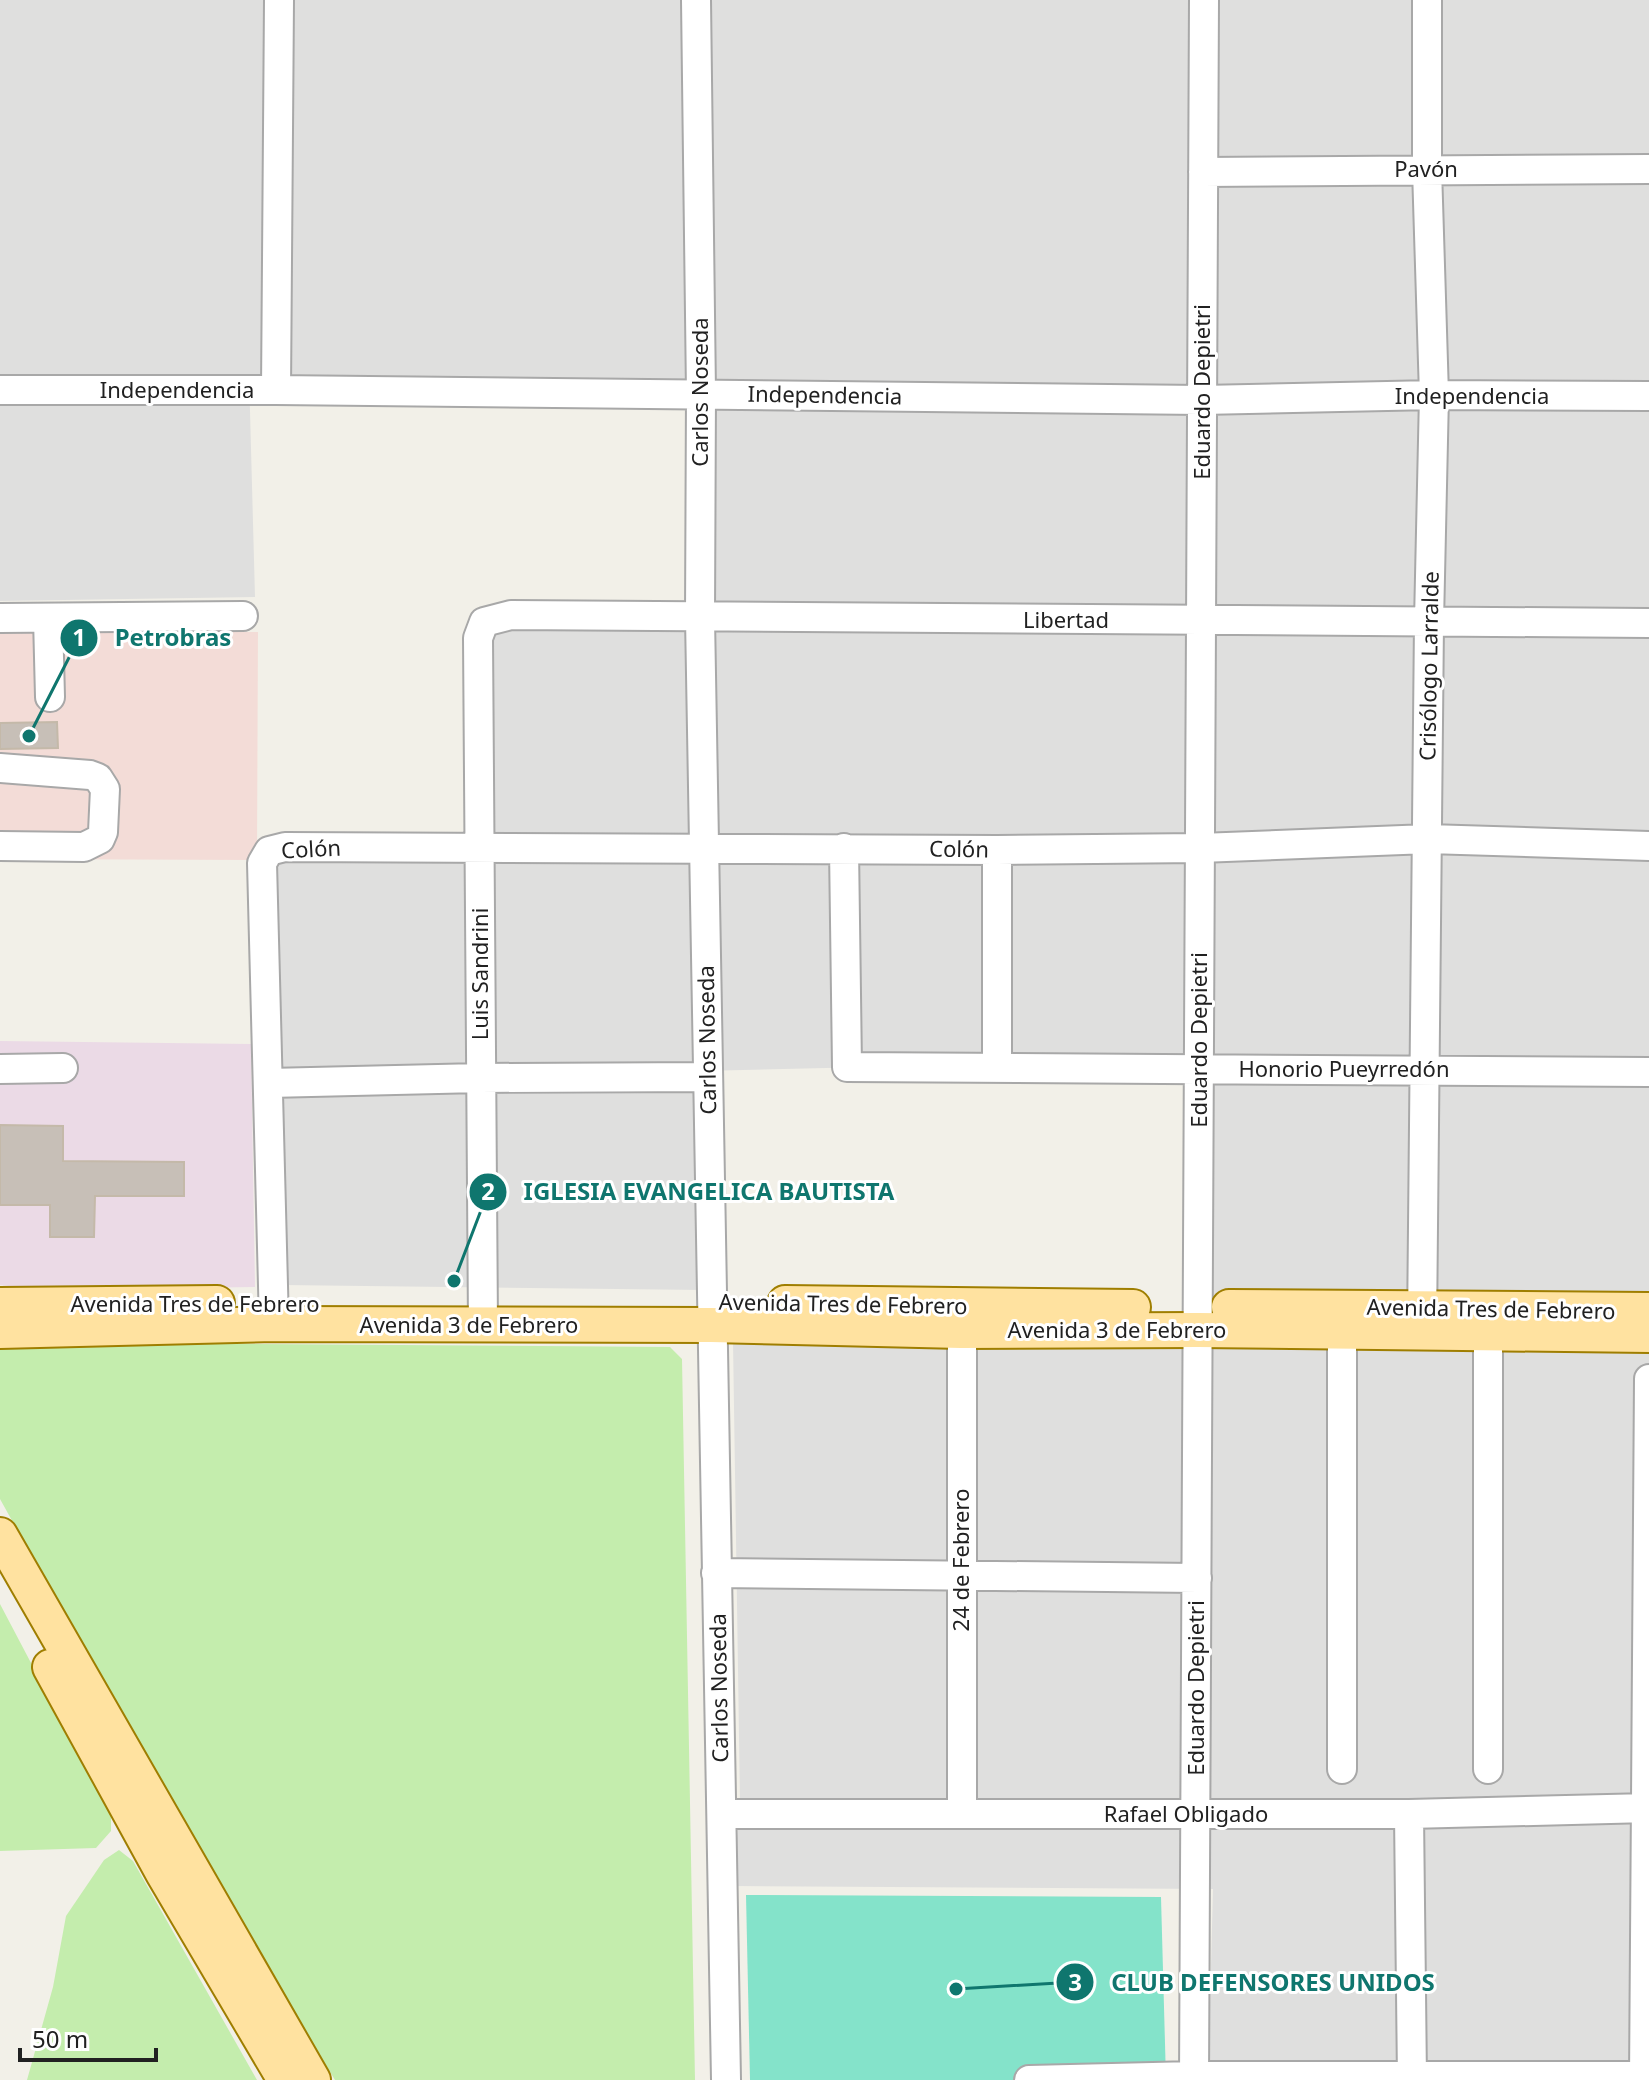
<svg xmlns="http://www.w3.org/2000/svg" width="1649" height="2080" font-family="'Noto Sans',sans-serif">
<rect width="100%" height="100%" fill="#f2f0e8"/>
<path fill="#dfdfde" d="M0,0H1191L1195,387L249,374L255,597L0,601Z
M1214,0H1649V1299L1212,1297L1208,1059L701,1071L703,1290L283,1285L274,858L486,854L484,622L707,624L709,403L1212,408Z
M733,1341H1649V2080H1208L1213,1889L733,1886L740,1801Z"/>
<path fill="#f3dcd7" d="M0,631L258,632L257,860L0,859Z"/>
<path fill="#ebdae6" d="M0,1041L251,1044L255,1287L42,1290L0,1285Z"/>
<path fill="#c4edad" d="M0,1342L670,1347L682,1359L695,2080H335L211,1878L0,1499Z
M0,1604L111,1815V1831L96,1848L0,1851Z
M119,1850L133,1861L257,2080H27L53,1987L66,1916L104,1860Z"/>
<path fill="#84e3ca" d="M746,1895L1161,1897L1166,2080H750Z"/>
<path fill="#c7bfb7" stroke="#c4b9a9" stroke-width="2" d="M57,722L58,748L0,749V723Z
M0,1125L63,1126V1161L184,1162V1196H95L94,1237H50V1205H0Z"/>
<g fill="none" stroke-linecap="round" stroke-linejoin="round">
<defs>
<path id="minor" d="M696,0L701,393L700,618L726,2080
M1203,172L1649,169
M0,390H276L1202,400L1434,395L1649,396
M276,390L279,0
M0,618L243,616
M48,618L50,697
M0,768L90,775L98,778L105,789L103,832L100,839L84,847L0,846
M844,848L847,1067L1649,1072
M997,850V1068
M0,1069L63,1068
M269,1083L480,1078L708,1077
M274,1324L262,863L269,851L285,847L997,850L1200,848L1428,839L1649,846
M483,1326L478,638L484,622L511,615L1649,623
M1422,1327L1429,622L1434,395L1427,169V0
M716,1573L1197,1578
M1342,1769V1332
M1488,1769V1332
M722,1814H1409L1649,1808
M962,1814V1311
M1409,1814L1412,2080
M1029,2080L1194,2076H1649
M1194,2080L1204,0
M1644,2080L1649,1379"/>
<path id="major" d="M785,1303L1133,1307
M0,1305L217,1303
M1229,1307L1649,1310
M0,1331L274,1324L711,1325L961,1331L1198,1330L1649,1335
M0,1535L313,2080
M50,1667L163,1873L285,2080"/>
</defs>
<use href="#minor" stroke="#a8a8a8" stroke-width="32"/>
<use href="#major" stroke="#9f7e00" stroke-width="38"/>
<use href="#minor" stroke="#fff" stroke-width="28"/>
<use href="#major" stroke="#ffe2a0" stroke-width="34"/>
</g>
<g text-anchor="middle" stroke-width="6" stroke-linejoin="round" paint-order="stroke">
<g font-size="22" fill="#212121" stroke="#fff">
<text x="1426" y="177">Pavón</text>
<text x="177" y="398">Independencia</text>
<text transform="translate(700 392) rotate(-90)" y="8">Carlos Noseda</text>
<text transform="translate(1202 392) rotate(-90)" y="8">Eduardo Depietri</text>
<text transform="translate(825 395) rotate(1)" y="8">Independencia</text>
<text x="1472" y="404">Independencia</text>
<text x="1066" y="628">Libertad</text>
<text transform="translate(1429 666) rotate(-89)" y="8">Crisólogo Larralde</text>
<text transform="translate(311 849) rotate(-3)" y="8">Colón</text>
<text transform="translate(959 849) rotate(1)" y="8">Colón</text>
<text transform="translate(480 974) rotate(-90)" y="8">Luis Sandrini</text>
<text transform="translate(707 1040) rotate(-91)" y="8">Carlos Noseda</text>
<text transform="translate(1199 1040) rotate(-90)" y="8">Eduardo Depietri</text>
<text x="1344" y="1077">Honorio Pueyrredón</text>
<text x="195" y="1312">Avenida Tres de Febrero</text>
<text transform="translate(843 1304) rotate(1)" y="8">Avenida Tres de Febrero</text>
<text transform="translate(1491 1309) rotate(1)" y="8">Avenida Tres de Febrero</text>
<text x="469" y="1333">Avenida 3 de Febrero</text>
<text x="1117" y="1338">Avenida 3 de Febrero</text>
<text transform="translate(961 1560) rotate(-90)" y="8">24 de Febrero</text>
<text transform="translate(719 1688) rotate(-91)" y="8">Carlos Noseda</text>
<text transform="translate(1196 1688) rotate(-90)" y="8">Eduardo Depietri</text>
<text x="1186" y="1822">Rafael Obligado</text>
</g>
</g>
<path fill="none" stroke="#0f766e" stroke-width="3" d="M29 736L79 638M454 1281L488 1192M956 1989L1075 1982"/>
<g fill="#0f766e" stroke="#fff" stroke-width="3">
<circle cx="29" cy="736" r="8"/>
<circle cx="454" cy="1281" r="8"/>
<circle cx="956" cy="1989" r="8"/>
<circle cx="79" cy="638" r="20"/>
<circle cx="488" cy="1192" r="20"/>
<circle cx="1075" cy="1982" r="20"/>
</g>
<g font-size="24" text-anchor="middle" font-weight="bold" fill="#fff">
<text x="79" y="646">1</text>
<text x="488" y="1200">2</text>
<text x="1075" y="1991">3</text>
</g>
<g font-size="24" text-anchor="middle" font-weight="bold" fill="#0f766e" stroke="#fff" stroke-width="6" stroke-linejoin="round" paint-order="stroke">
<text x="173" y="646">Petrobras</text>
<text x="709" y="1200">IGLESIA EVANGELICA BAUTISTA</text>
<text x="1273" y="1991">CLUB DEFENSORES UNIDOS</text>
</g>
<path d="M20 2048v12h136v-12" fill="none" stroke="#212121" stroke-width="4"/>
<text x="32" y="2048" font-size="24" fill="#212121" stroke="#ffffff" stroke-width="6" paint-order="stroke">50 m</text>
</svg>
